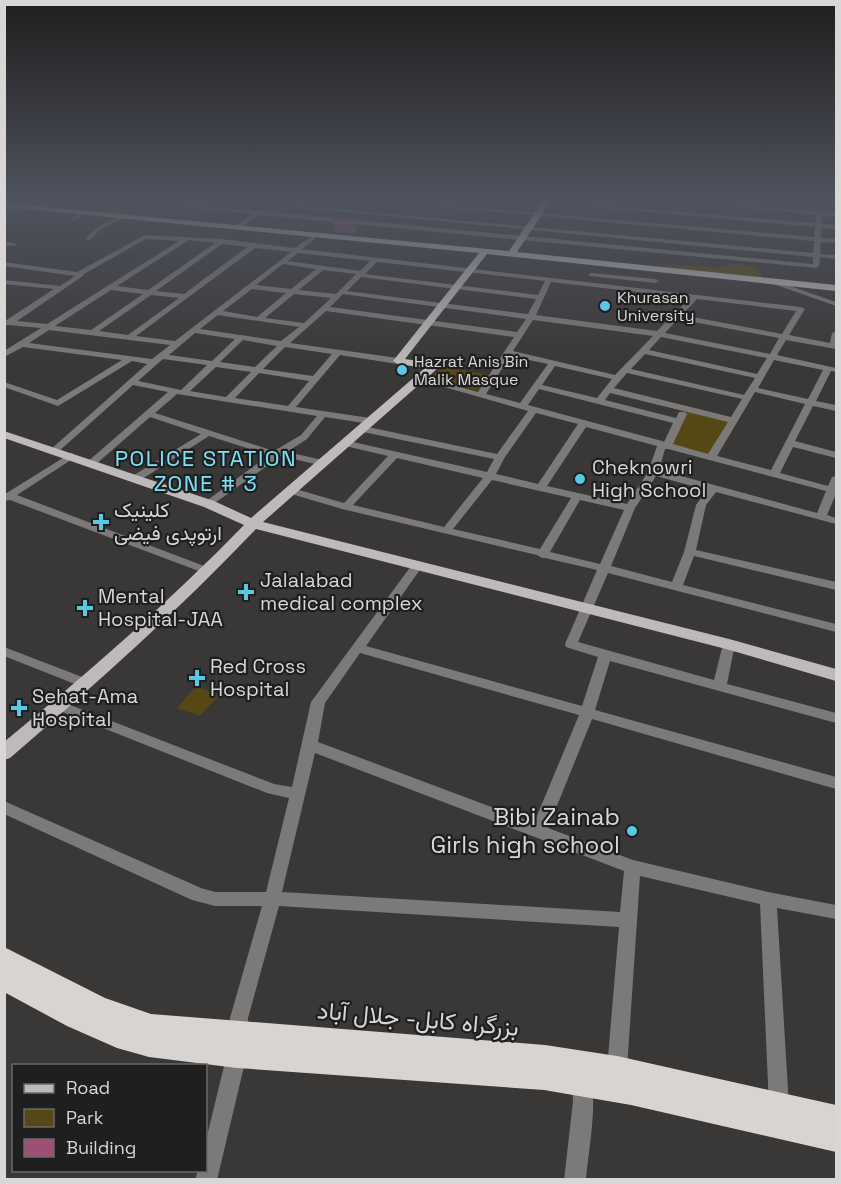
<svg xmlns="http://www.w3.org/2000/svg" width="841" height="1184" font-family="'Space Grotesk',Vazirmatn,sans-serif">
<rect width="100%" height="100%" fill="#3a3737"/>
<path fill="#564814" d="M4,199H101L143,204L127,215L5,203Z
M665,264L720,268C729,263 748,264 758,268L763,278L663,267Z
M443,367L490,375L480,391L426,380Z
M685,411L730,421L710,455L670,444Z
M200,688L219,695L200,716L177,708L194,689Z"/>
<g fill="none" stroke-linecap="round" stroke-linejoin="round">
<path fill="#7b7a79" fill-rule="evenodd" d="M112,199H132L257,211L260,209L263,211L813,264V257L210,199H231L813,253L814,241L355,199H377L814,237L815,227L506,199H528L815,223L816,215L657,199H678L836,213V217L822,216L821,224L836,225V229L821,228V238L836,239V243L821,242L820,254L836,255V259L820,257L819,266L816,268L259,215L237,230L234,228L235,227L252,214Z
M836,200V205L833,203Z
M11,205L16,206L4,213V208Z
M83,211L88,212L75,221H71V219Z
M121,215L126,216L100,230L90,240H86V238L96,228Z
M315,234L317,235V237L302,249L801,307L805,309L789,335L830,343L832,333L836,331V349L786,340L777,355L836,368V372L831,371L816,401L836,405V411L813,406L795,441L836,452V458L793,447L780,473L828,486L832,477L836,476V494L827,515L836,518V524L716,492L706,505L696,550L836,582V590L694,556L683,585L836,624V632L608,573L578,642L714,680L723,644L729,640L734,641L735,644L727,684L836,713V723L610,661L595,710L836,777V789L592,719L548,828L633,860L768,892L836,905V919L777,908L789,1106L786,1113L779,1116L772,1113L769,1106L760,904L640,876L627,1069L624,1076L617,1079L610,1076L607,1069L619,927L279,906L248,1018L247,1036L244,1043L238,1045L244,1047L247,1054L217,1180H195L198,1170H206V1140L227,1054L230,1047L236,1045L230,1043L227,1036L230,1018L262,906H215L192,900L4,814V801L201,888L215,892H266L289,798L267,793L55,709L53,706L55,703H65L274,784L292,787L311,702L414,562L418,561L424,564L366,646L582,706L598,657L566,647L565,644L597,570L545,558H542L537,555L342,509L288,493L287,491L292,488L344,503L388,456L341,445L339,443L344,440L487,472L494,459L363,432L358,429L363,426L497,454L528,411L416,379L420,376L478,392L514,337L326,311L290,343L398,358L402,361L398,364L340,355L296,407L370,418L375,421L370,424L325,417L307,439L287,452L327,461V465L323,466L281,456L209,507L204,504L205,502L269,455L209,436L139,481H131V477L201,434L150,417L95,465L91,466L86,463L168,392L133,385L58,452H52L50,450L147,364L132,361L58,406L4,387V382L57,400L122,360L23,347L4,357V351L41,328L8,325H5V321L54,289L4,284V280L60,286L75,276L4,266V262L77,272L145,235L222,239L295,248ZM146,239L179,241L47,324L17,321L83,276L84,274ZM189,240L215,243L148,290L117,286ZM222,244L247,247L184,294L156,291ZM255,248L291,252L175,341L136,336ZM298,253L370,261L360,271L288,261ZM377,262L545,281L538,295L365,274ZM283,264L316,269L291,289L256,285ZM323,270L356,274L336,294L299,290ZM361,277L536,299L528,314L347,291ZM551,282L690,298L657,331L536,315ZM252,289L286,293L257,317L223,311ZM111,290L143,294L91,330L55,326ZM294,294L331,298L304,323L265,318ZM343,294L526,319L517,332L330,307ZM151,295L179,298L128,335L99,331ZM697,299L796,311L782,334L682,315ZM218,315L299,327L281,341L200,329ZM678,319L779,338L770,354L665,333ZM533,320L653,336L615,375L513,351ZM49,330L170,345L152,359L29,343ZM195,333L235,339L212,361L169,355ZM661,337L767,358L757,374L649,350ZM243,340L277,346L255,367L220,362ZM285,347L332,354L313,376L263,369ZM645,354L755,378L744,395L631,369ZM510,356L548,364L520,403L486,394ZM163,359L207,365L181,390L138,381ZM774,360L823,370L808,399L758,388ZM555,366L612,379L597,398L542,385ZM216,367L251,372L226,397L190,391ZM259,373L309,381L288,406L235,398ZM627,373L742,399L731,417L614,388ZM539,389L673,423L664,442L662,441L528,405ZM755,392L805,404L771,470L717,456ZM610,393L728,422L708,454L673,444L687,414L685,412H679L676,418L605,400ZM177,394L317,416L301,435L274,451L155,413ZM536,413L578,424L538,484L496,474L505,457ZM586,427L657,446L648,472L627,504L547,486ZM665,449H668L826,491L817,513L659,470ZM397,458L483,478L444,527L353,505ZM656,476L707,490L696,505L684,552L672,582L611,566L635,508ZM492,480L571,498L540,549L453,529ZM580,500L624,510L600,564L550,552ZM360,653L579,715L534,823L318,742L325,703ZM315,753L624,871L620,912L282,892Z
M4,241L17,244L14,246L4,245Z
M591,273L655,279L659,281L655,283L589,276V274Z
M767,278L836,302V306L765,281L763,280Z
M71,453L74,454V458L17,495L212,569L214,571L212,573H204L10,500L4,501L5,494Z
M4,647L90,680L92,683L90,686H80L4,656Z
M582,1072L589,1075C599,1099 588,1153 586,1180H564L573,1101L572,1082L575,1075Z"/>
<path fill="#bdbab9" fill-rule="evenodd" d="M544,199H552L517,252L836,285V291L487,254L405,359L438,364V368L263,522L729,639L836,669V681L726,649L256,529C179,610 95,685 10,758L4,760V742C87,674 169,602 244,525L204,507L4,438V431L214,501L251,518L425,368L398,364L393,361L479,253L4,207V203L509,251Z"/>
<path fill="#d7d4d2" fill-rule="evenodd" d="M4,947L105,998L151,1014L545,1045L617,1056L836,1105V1152L631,1105L544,1090L237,1068L149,1057L117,1048L67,1026L4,992Z"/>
</g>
<path fill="#874564" d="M335,219L356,227V233L334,232V225Z"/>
<path fill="#9d5074" stroke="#6e3851" stroke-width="1.5" d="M335,219H356L355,226L334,225Z"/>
<linearGradient id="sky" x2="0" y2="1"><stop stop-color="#201e1e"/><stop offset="0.55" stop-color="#4f535e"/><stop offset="1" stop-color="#4f535e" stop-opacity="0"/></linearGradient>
<rect width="841" height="365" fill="url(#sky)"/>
<g fill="#58c9e4" stroke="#201f1f" stroke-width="2">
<circle cx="605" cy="306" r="6"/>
<circle cx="402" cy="370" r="6"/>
<circle cx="580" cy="479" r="6"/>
<path d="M98 513h6v6h6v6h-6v6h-6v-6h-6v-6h6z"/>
<path d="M243 583h6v6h6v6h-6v6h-6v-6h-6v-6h6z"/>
<path d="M82 599h6v6h6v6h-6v6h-6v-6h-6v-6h6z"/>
<path d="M194 669h6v6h6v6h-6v6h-6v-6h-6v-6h6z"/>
<path d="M16 699h6v6h6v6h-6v6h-6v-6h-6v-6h6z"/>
<circle cx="632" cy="831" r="6"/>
</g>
<g text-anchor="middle" stroke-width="4.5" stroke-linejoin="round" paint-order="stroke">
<g font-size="16" fill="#d9d7d6" stroke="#201f1f" text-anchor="start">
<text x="617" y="303">Khurasan<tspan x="617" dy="18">University</tspan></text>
<text x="414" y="367">Hazrat Anis Bin<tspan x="414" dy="18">Malik Masque</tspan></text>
</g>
<g font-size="20" fill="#d9d7d6" stroke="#201f1f" text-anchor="start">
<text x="592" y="474">Cheknowri<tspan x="592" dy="23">High School</tspan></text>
<text x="114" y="517">کلینیک<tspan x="114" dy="23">ارتوپدی فیضی</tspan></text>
<text x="260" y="587">Jalalabad<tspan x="260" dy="23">medical complex</tspan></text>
<text x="98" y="603">Mental<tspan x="98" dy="23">Hospital-JAA</tspan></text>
<text x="210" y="673">Red Cross<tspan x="210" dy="23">Hospital</tspan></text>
<text x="32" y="703">Sehat-Ama<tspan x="32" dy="23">Hospital</tspan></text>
</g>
<g font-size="22" letter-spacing="1.5" fill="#7de1fa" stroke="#201f1f">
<text x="206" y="466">POLICE STATION<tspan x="206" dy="25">ZONE # 3</tspan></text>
</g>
<g font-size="24" fill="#d9d7d6" stroke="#201f1f" text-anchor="end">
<text x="620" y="825">Bibi Zainab<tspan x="620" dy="28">Girls high school</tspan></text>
</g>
<g font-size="24" fill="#d9d7d6" stroke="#201f1f">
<text transform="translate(418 1019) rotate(5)" y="8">بزرگراه کابل- جلال آباد</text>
</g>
</g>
<rect width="841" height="1184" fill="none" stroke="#d9d7d6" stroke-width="12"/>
<rect x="12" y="1064" width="195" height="108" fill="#201f1f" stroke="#6a6968" stroke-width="1.5"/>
<rect x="24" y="1084" width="30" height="9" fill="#bdbab9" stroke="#6a6968" stroke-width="1.5"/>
<text x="66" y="1094" font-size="18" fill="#d9d7d6">Road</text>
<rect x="24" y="1109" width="30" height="18" fill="#564814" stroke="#6a6968" stroke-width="1.5"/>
<text x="66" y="1124" font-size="18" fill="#d9d7d6">Park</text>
<rect x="24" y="1139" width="30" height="18" fill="#9d5074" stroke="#6a6968" stroke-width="1.5"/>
<text x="66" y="1154" font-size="18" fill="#d9d7d6">Building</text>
</svg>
